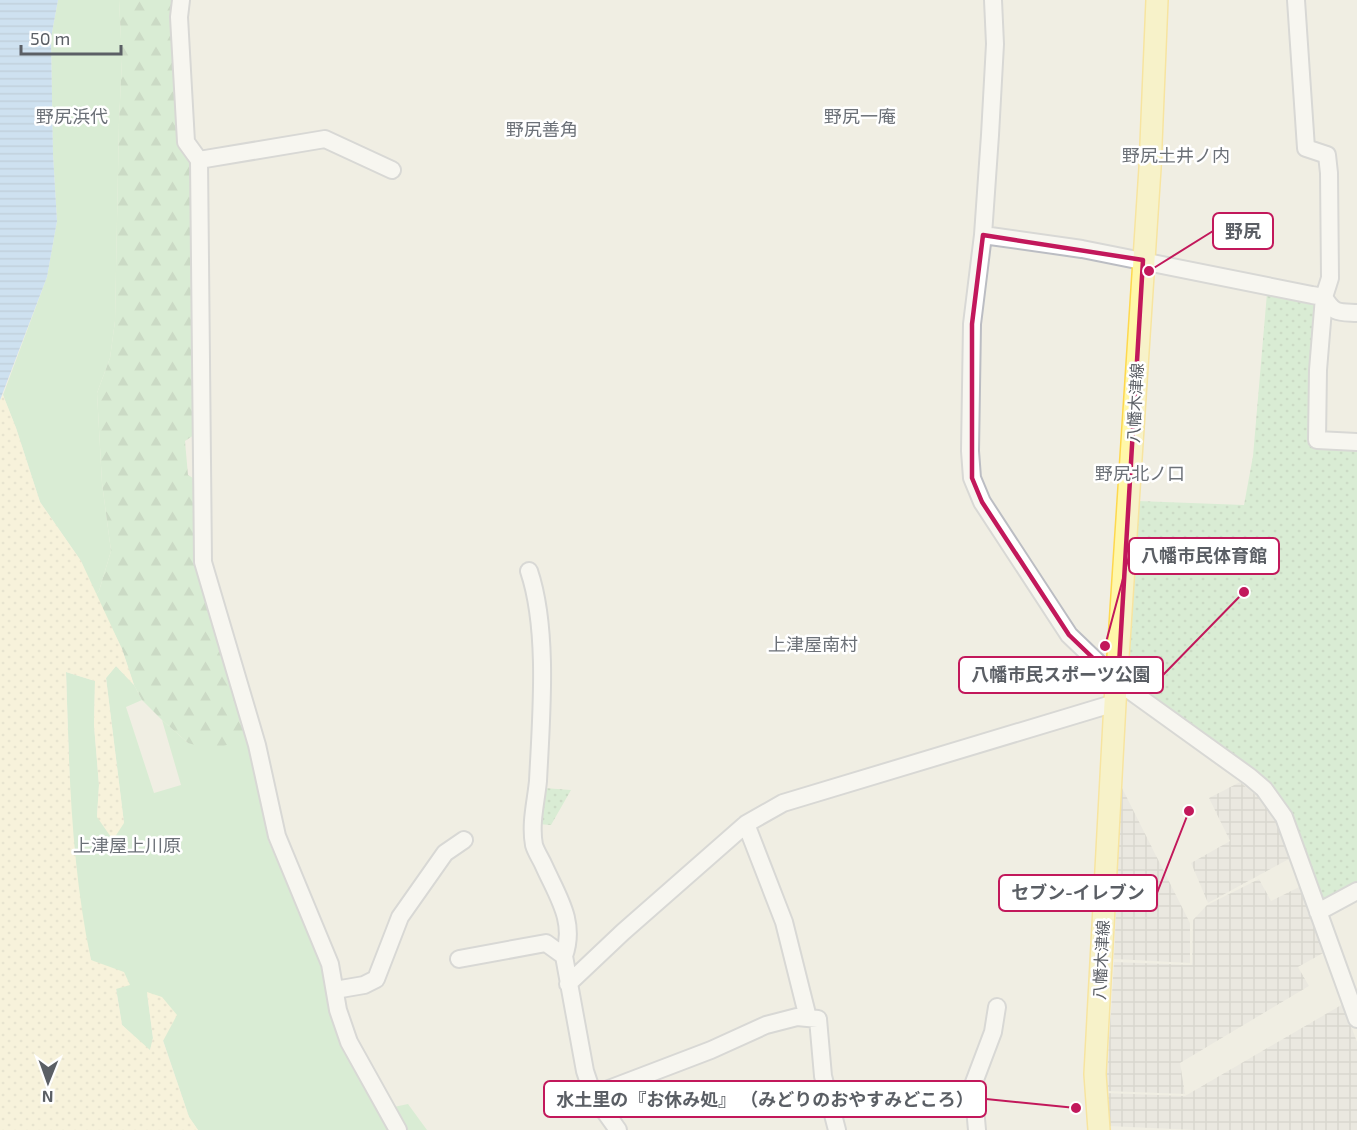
<svg xmlns="http://www.w3.org/2000/svg" width="1357" height="1130" font-family="'Exo 2','Noto Sans JP',sans-serif">
<defs>
<pattern id="industrial-grid" width="8" height="8" patternUnits="userSpaceOnUse" patternTransform="scale(1.5)"><rect width="8" height="8" fill="#e3e1db"/><path d="M0 4h8M4 0v8" fill="none" stroke="#bbbab5"/></pattern>
<pattern id="forest-firs" width="22" height="20" patternUnits="userSpaceOnUse" patternTransform="scale(1.5)"><rect width="22" height="20" fill="#bde9c0"/><path d="M5 1l3.5 6h-7zM16 11l3.5 6h-7z" fill="#9dc0a0"/></pattern>
<pattern id="sand-dots" width="8" height="8" patternUnits="userSpaceOnUse" patternTransform="scale(1.5)"><rect width="8" height="8" fill="#fef6d0"/><path d="M2 2h.1M6 6h.1" fill="none" stroke="#dcd5b5" stroke-width="1.8" stroke-linecap="round"/></pattern>
<pattern id="park-dots" width="8" height="8" patternUnits="userSpaceOnUse" patternTransform="scale(1.5)"><rect width="8" height="8" fill="#bde9c0"/><path d="M2 2h.1M6 6h.1" fill="none" stroke="#9dc0a0" stroke-width="1.8" stroke-linecap="round"/></pattern>
<pattern id="water-rules" width="6" height="5" patternUnits="userSpaceOnUse" patternTransform="scale(1.5)"><rect width="6" height="5" fill="#a4d1ff"/><path d="M0 2.5h6" fill="none" stroke="#89add2"/></pattern>
</defs>
<rect width="100%" height="100%" fill="#f0eee3"/>
<path fill="url(#industrial-grid)" d="M1240,782L1258,797L1274,815L1289,859L1208,903L1191,863L1230,841L1209,798Z
M1121,786L1190,923V963L1114,959Z
M1259,879L1271,901L1301,886L1325,952L1298,967L1309,986L1180,1063L1185,1094L1106,1091L1114,962L1192,965L1193,920L1207,905Z
M1343,1004L1357,1042V1130H1196L1107,1126L1105,1093L1185,1096Z"/>
<path fill="#bde9c0" d="M58,0H119L122,59L119,122L115,321L110,358L97,393L102,483L111,551L99,591L95,595L81,561L40,502L16,428L3,395L47,277L57,221L53,154L51,38Z
M116,666L134,685L142,700L126,707L154,793L181,785L162,720L188,743L251,736L268,840L325,970L331,1014L389,1108L408,1104L427,1130H198L189,1117L147,993L153,1038L150,1051L122,1025L116,988L91,960L81,916L71,817L66,672L95,681L94,725L99,785L97,817L124,823L106,678Z"/>
<path fill="url(#forest-firs)" d="M119,0H171V7L183,29L195,154L197,433L185,441L188,475L198,481L197,563L251,736L213,750L188,743L162,720L142,700L134,685L122,649L95,595L99,591L111,551L102,483L97,393L110,358L115,321L119,122L122,59Z"/>
<path fill="url(#sand-dots)" d="M3,395L16,428L40,502L81,561L122,649L134,685L116,666L106,678L124,823L113,840L97,817L99,785L94,725L95,681L66,672C69,769 71,865 91,960L124,972L130,985L116,989L122,1025L150,1050L153,1038L147,992L162,997L177,1015L163,1041L189,1117L198,1130H0V400Z"/>
<path fill="url(#park-dots)" d="M1267,293L1319,300L1310,443L1357,447V883L1322,902L1291,817L1125,680L1138,501L1244,505L1253,456Z
M544,788L571,790L551,825L538,824Z"/>
<path fill="url(#water-rules)" d="M0,0H58L51,38L53,154L57,221L47,277L0,400Z"/>
<g fill="none" stroke-linecap="round" stroke-linejoin="round">
<defs>
<path id="minor" d="M181,0L179,17L186,142L199,160L203,562L257,745L277,836L330,964L338,1010L349,1042L398,1130
M993,0L995,44L990,135L983,235L972,324L970,451L972,478L982,502L1069,635L1118,682L1250,777L1264,789L1284,817L1357,1019
M1296,0L1306,148L1327,155L1329,173L1330,278L1324,297L1318,370L1317,440L1357,442
M199,160L325,139L392,170
M983,235L1082,249L1312,295L1324,297C1334,314 1338,312 1357,313
M529,571C549,630 541,719 538,781C536,802 530,823 534,845C536,852 541,859 544,866C558,897 576,922 564,956L585,1071L593,1095L618,1130
M746,824L784,922L808,1018
M1318,912L1357,891
M459,959L546,943L564,956
M568,984L623,932L746,824L783,803L1115,703
M335,990L364,985L376,979L400,917L445,853L464,840
M593,1095L711,1050L766,1025L797,1017L818,1019L823,1076L837,1130
M977,1130L973,1085L993,1032L997,1007"/>
<path id="major" d="M1099,1130L1095,1074L1115,703L1150,168L1157,0"/>
</defs>
<use href="#minor" stroke="#bbbdc3" stroke-width="20"/>
<use href="#major" stroke="#fed84e" stroke-width="24"/>
<use href="#minor" stroke="#fff" stroke-width="16"/>
<use href="#major" stroke="#fff7a9" stroke-width="21"/>
</g>
<path d="M0 0H1357V1130H0ZM983,235L1143,260L1118,682L1069,635L982,502L972,478V324Z" fill="#f0eee3" fill-opacity=".55" fill-rule="evenodd"/>
<path fill="none" stroke="#c2185b" stroke-width="4.5" stroke-linejoin="round" d="M983,235L1143,260L1118,682L1069,635L982,502L972,478V324Z"/>
<g text-anchor="middle" stroke-width="5" stroke-linejoin="round" paint-order="stroke">
<g font-size="16" fill="#5b5f65" stroke="#fff">
<text transform="translate(1135 403) rotate(-87)" y="6">八幡木津線</text>
<text transform="translate(1101 960) rotate(-87)" y="6">八幡木津線</text>
</g>
<g font-size="18" fill="#6c7178" stroke="#fff">
<text x="72" y="123">野尻浜代</text>
<text x="860" y="123">野尻一庵</text>
<text x="542" y="136">野尻善角</text>
<text x="1176" y="162">野尻土井ノ内</text>
<text x="1140" y="480">野尻北ノ口</text>
<text x="813" y="651">上津屋南村</text>
<text x="127" y="852">上津屋上川原</text>
</g>
</g>
<path fill="none" stroke="#c2185b" stroke-width="2" d="M1149 271L1213 231M1105 646L1129 556M1244 592L1163 675M1189 811L1157 893M1076 1108L986 1099"/>
<g fill="#c2185b" stroke="#fff" stroke-width="2">
<circle cx="1149" cy="271" r="6"/>
<circle cx="1105" cy="646" r="6"/>
<circle cx="1244" cy="592" r="6"/>
<circle cx="1189" cy="811" r="6"/>
<circle cx="1076" cy="1108" r="6"/>
</g>
<g fill="#fff" stroke="#c2185b" stroke-width="2">
<rect x="1213" y="213" width="60" height="36" rx="6"/>
<rect x="1129" y="538" width="150" height="36" rx="6"/>
<rect x="959" y="657" width="204" height="36" rx="6"/>
<rect x="999" y="875" width="158" height="36" rx="6"/>
<rect x="544" y="1081" width="442" height="36" rx="6"/>
</g>
<g font-size="18" text-anchor="middle" font-weight="bold" fill="#5b5f65">
<text x="1243" y="238">野尻</text>
<text x="1204" y="562">八幡市民体育館</text>
<text x="1061" y="681">八幡市民スポーツ公園</text>
<text x="1078" y="899">セブン-イレブン</text>
<text x="765" y="1106">水土里の『お休み処』 （みどりのおやすみどころ）</text>
</g>
<g transform="translate(48 1082) rotate(181)" stroke="#ffffff" stroke-width="4.5" paint-order="stroke">
<path d="M0-4.5L10 22L0 15L-10 22Z" fill="#5b5f65"/>
<text y="-9" font-size="16" font-weight="bold" text-anchor="middle" fill="#5b5f65">N</text>
</g>
<path d="M21 45v9h100v-9" fill="none" stroke="#5b5f65" stroke-width="3"/>
<text x="30" y="45" font-size="18" fill="#5b5f65" stroke="#ffffff" stroke-width="4.5" paint-order="stroke">50 m</text>
</svg>
